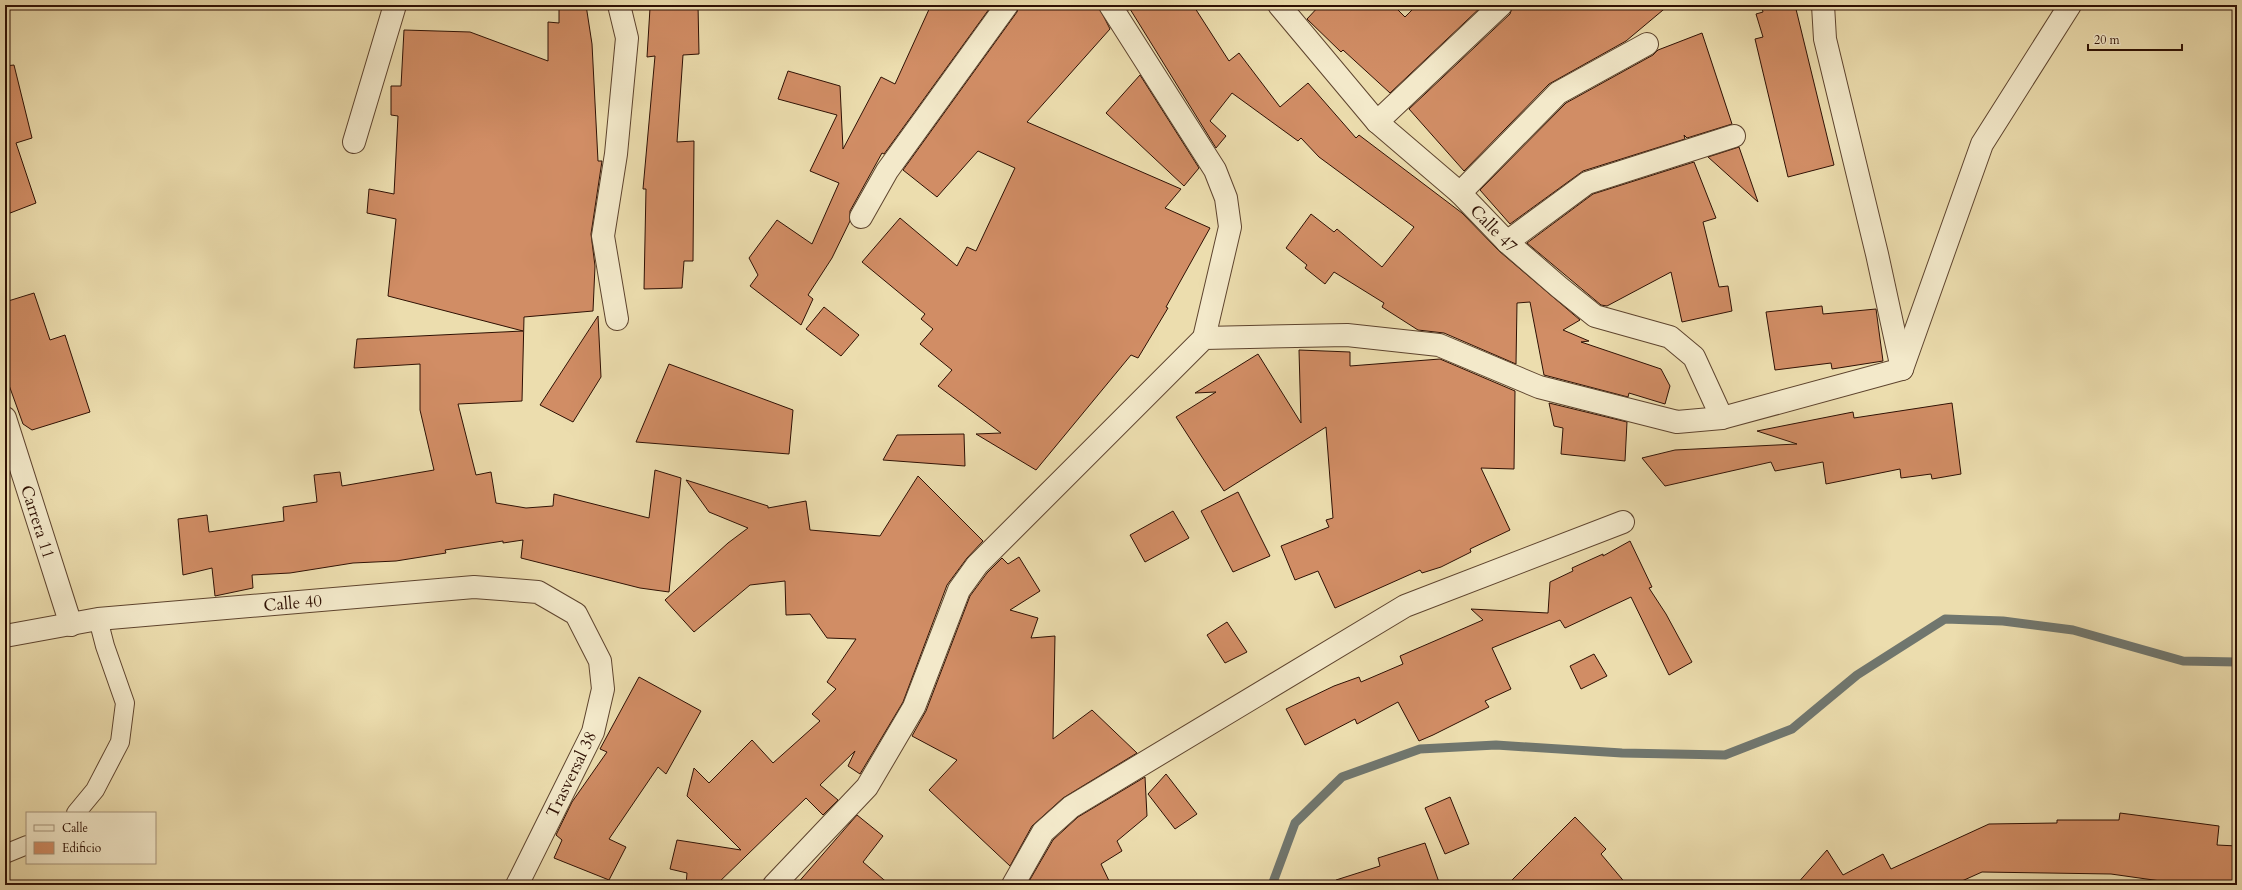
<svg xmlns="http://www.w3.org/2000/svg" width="2242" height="890" font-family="Cardo,serif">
<rect width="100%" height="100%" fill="#ecddae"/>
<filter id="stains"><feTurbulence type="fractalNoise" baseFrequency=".005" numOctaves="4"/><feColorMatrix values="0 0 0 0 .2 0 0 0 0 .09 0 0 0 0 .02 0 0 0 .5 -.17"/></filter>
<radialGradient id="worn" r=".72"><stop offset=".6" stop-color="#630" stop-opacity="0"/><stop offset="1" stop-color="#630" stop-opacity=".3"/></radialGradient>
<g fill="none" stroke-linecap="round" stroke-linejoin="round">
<path stroke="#70766e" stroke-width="9" d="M1272,885L1295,823L1342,777L1420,749L1496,745L1622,753L1725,755L1792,729L1857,675L1945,619L2003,621L2073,630L2183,661L2237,662"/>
</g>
<path fill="#d18d65" stroke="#2f1104" d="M559,5H586L592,44L598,161H602L591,234L595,266L593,311L524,317L522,401L458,404L476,475L491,472L496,503L526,508L553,506L554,494L649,518L655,470L681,478L669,592L640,588L521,558L523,540L503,543V541L445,550L446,553L396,561L353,563L290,573L252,575L253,588L215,596L212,568L183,575L178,519L207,515L209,532L284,521L283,507L317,502L314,475L340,472L342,486L434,470L420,410V364L354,368L357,339L523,331L388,296L396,219L367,213L369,189L394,194L398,116L391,115V86H401L404,30L470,32L548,61V22L559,23Z
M698,5L699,54L683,55L677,142L694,141L693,261H684L682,288L644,289L646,189H643L655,56L647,57L650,8Z
M931,5H992L884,154L882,153L850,211V221L832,258L808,295L813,299L801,325L750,286L758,275L749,258L777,220L812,244L839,183L810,171L837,115L778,99L788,71L840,86L843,149L881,77L895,84Z
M1019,5H1098L1110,29L1027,122L1181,189L1165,208L1210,228L1166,307L1168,308L1138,358L1131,355L1036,470L976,434L1001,433L938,386L952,370L920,344L933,329L921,319L925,314L862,262L900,218L957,266L967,247L976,251L1015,168L978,151L937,197L903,170L1017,12Z
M1125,5H1193L1229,61L1239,53L1280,107L1308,83L1356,138L1359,135L1462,213L1499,251L1580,320L1563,330L1589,341L1581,342L1661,369L1670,386L1665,404L1629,393L1628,397L1544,375L1530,302L1517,303L1516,364L1444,333L1418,330L1382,307L1384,303L1334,272L1325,284L1305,268L1307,265L1286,248L1311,214L1334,232L1337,229L1382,267L1414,227L1319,157L1301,138L1298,141L1232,93L1210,121L1226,136L1216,148L1130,9L1128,10Z
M1320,5H1393L1405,17L1417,5H1483L1390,93L1343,50L1341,52L1307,19Z
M1513,5H1669L1626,41L1549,84L1464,171L1409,109L1510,14Z
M1761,5H1795L1834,165L1788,177L1755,39L1763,37L1756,14L1763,12Z
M1702,33L1732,124L1687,138L1684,135L1685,139L1583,171L1510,224L1480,190L1566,103L1653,55L1658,50Z
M14,65L32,138L16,143L36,203L5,215V66Z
M1140,75L1199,168L1184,186L1106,113Z
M1739,147L1758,202L1708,157Z
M1694,162L1716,218L1703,222L1719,287L1728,286L1732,311L1682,322L1671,272L1607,306L1601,305L1527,243L1593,194Z
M34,293L50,340L65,335L90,412L32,430L23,424L5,374V302Z
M1822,306L1823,314L1876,309L1883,361L1832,369L1831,363L1775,370L1766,312Z
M824,307L859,335L841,356L806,329Z
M598,316L601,377L573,422L540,405Z
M1299,350L1350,352V366L1440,359L1515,391L1514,469L1481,468L1510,530L1470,549L1471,552L1441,567L1422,573L1420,570L1335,608L1318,571L1295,580L1281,546L1329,527L1326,520L1333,518L1326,427L1224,491L1176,417L1216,392L1195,393L1258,354L1301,423Z
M669,364L793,410L789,454L636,442Z
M1549,403L1627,422L1625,461L1561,454L1563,428L1554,426Z
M1952,403L1961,474L1932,479L1931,474L1901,478L1900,469L1826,484L1823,462L1775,471L1771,462L1665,486L1642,458L1675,450L1797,444L1757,431L1853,412L1854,418Z
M964,434L965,466L883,460L897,435Z
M918,476L983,541L967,558L947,585L903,702L860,774L848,766L855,751L820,785L838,800L823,815L806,798L716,885H686L687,873L670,869L677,840L741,850L687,796L694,768L709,783L752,740L773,763L820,721L812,714L836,689L827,682L856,639L827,638L810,614L786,615L785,581L750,585L694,632L665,600L728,543L748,528L709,512L686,480L768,506V508L806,501L810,530L880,536Z
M1238,492L1270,556L1233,572L1201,511Z
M1173,511L1189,538L1145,562L1130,535Z
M1630,541L1652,587L1649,588L1666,614L1692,662L1669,675L1631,597L1565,628L1560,620L1492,648L1511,689L1485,701L1489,707L1433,735L1419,741L1398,702L1357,724L1355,719L1305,745L1286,709L1334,686L1359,677L1361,682L1403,664L1400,656L1483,620L1471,609L1548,613L1550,582L1573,571L1572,568L1603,554V556Z
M1019,557L1040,591L1010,610L1038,618L1031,638L1055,636L1053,739L1092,710L1137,753L1063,798L1032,826L1010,866L929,790L957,760L912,736L926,711L970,596L987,573L1002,558L1008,564Z
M1227,622L1247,652L1225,663L1207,635Z
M1594,654L1607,676L1581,689L1570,666Z
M639,677L701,711L666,774L658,767L609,839L626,847L609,880L554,858L562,840L556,835L572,802L607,752L600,749Z
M1166,774L1197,814L1175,829L1148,794Z
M1145,777L1147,816L1117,841L1122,851L1101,864L1111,885H1030L1028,883L1053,840L1078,817Z
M1450,797L1469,844L1445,854L1425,808Z
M2120,813L2219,826L2217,845L2237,846V885H2189L2111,874L1982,872L1953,885H1796L1827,850L1843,875L1883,854L1891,869L1989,824L2057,823V820H2119Z
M857,815L883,836L863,862L890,885H796Z
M1575,817L1606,849L1601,854L1627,885H1507Z
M1425,843L1440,885H1337L1336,880L1380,866L1378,858Z"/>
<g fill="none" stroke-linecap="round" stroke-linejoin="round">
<defs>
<path id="service" d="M76,813L95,790L120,742L125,703L105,646L98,619
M5,854L27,845"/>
<g id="minor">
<path d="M1110,5L1215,170L1226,198L1230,227L1204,338"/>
<path id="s1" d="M1279,5L1377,122L1460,193L1507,242L1559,287L1595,316L1670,337L1694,357L1722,418"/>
<path d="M1823,5L1825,39L1877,254L1902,369"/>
<path d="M1377,122L1501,5"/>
<path d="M354,142L395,5"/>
<path d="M1460,193L1558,93L1647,44"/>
<path d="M861,217L887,171L1007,5"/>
<path d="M1507,242L1587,183L1734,136"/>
<path d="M617,319L603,236L616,154L627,38L619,5"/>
<path id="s2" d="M5,418L71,625"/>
<path id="s3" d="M5,636L98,619L474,587L538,592L576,614L600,661L603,689L593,732L517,885"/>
<path d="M774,885L867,787L914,707L959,590L977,565L1204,338L1347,335L1439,345L1539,387L1677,422L1722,418L1902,369L1982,144L2070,5"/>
<path d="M1013,885L1043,832L1071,807L1405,606L1623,522"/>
</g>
</defs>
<use href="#service" stroke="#5e442e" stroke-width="20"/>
<use href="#minor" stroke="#5e442e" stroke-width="24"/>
<use href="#service" stroke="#f3e9ca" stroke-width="18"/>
<use href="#minor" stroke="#f3e9ca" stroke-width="22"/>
</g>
<g text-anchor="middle" stroke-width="3" stroke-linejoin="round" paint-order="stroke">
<g font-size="17" fill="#2f1104" stroke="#f3e9ca">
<text dy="6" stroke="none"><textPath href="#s1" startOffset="311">Calle 47</textPath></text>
<text dy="6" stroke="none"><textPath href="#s2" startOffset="109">Carrera 11</textPath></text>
<text dy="6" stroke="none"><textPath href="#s3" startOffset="290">Calle 40</textPath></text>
<text transform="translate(571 774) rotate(-64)" y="6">Trasversal 38</text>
</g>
</g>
<rect width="2242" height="890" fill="none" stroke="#ecddae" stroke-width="20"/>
<rect x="6" y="6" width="2230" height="878" fill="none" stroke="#2f1104" stroke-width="2"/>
<rect x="10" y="10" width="2222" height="870" fill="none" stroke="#2f1104"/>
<rect x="26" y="812" width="130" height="52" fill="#f3e9ca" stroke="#a5937b"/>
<rect x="34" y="825" width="20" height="6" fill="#f3e9ca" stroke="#a5937b"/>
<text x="62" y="832" font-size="12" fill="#2f1104">Calle</text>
<rect x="34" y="842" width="20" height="12" fill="#d18d65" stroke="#a5937b"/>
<text x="62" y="852" font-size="12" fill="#2f1104">Edificio</text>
<path d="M2088 44v6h94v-6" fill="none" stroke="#2f1104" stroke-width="2"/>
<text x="2094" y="44" font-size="12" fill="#2f1104" stroke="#f3e9ca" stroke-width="3" paint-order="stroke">20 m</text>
<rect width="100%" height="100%" filter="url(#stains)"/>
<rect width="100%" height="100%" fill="url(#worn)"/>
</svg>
